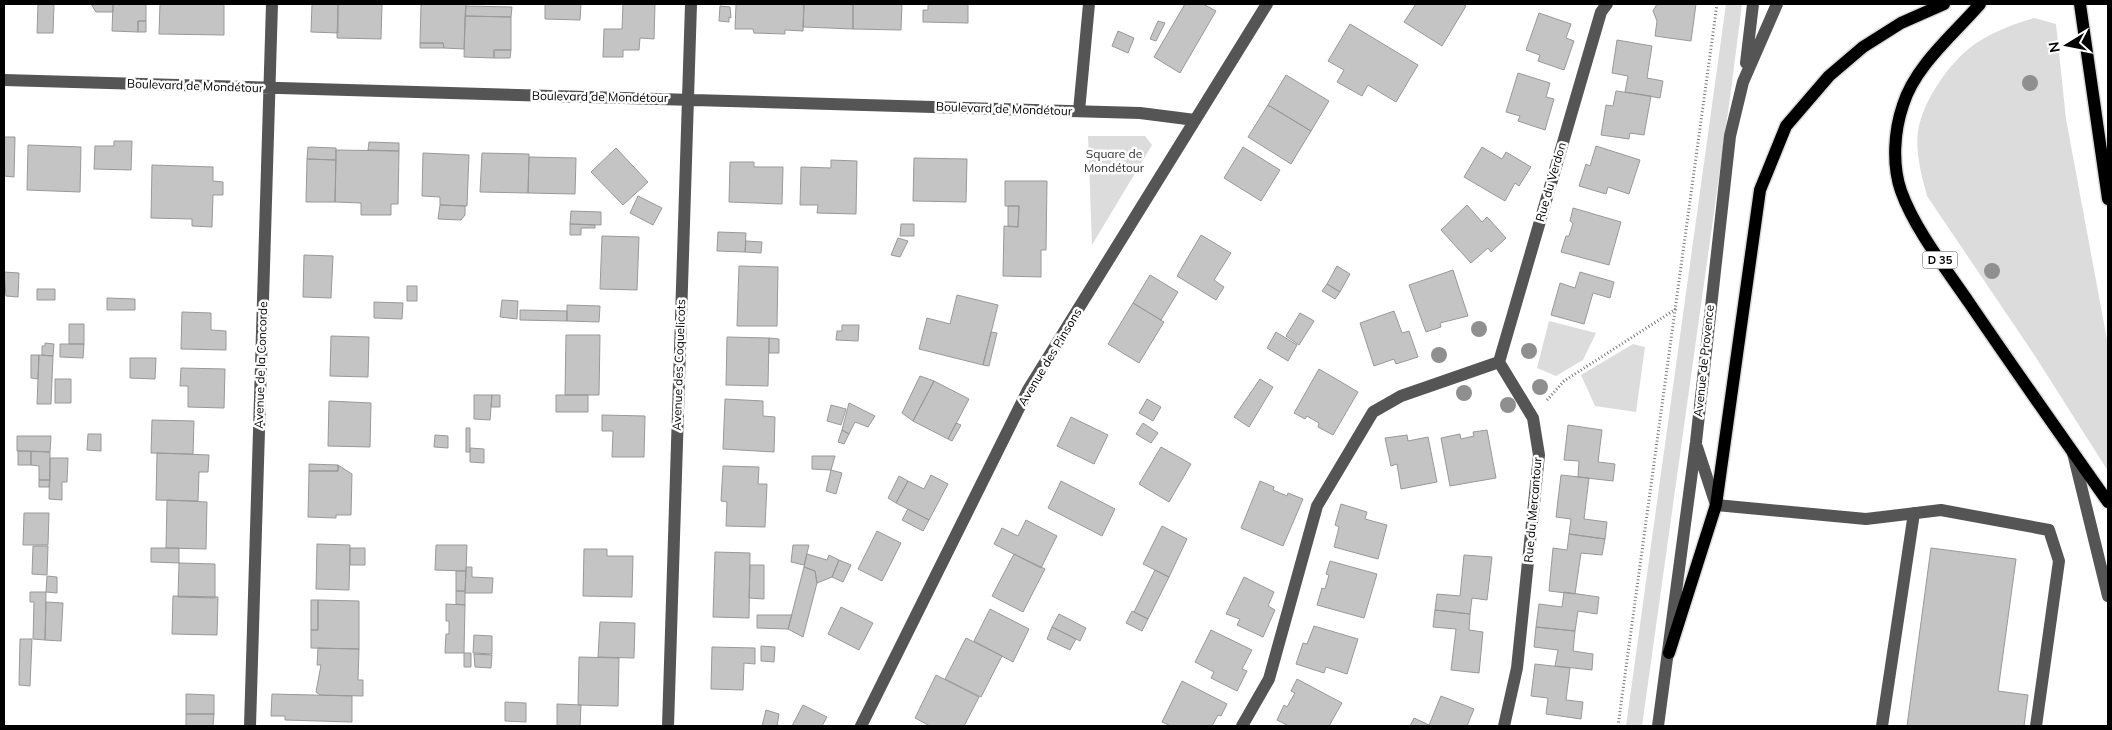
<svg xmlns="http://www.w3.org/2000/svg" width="2112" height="730" font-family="Mulish,sans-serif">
<rect width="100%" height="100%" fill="#fff"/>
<path fill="#dcdcdc" d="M1726,4H1742L1730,98L1642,726H1626Z
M2034,18L2056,24L2066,119L2108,345V471L2035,356L1927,196C1922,177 1915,152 1918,132C1922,101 1952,58 1978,42C1995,31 2014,24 2034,18Z
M1088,136H1145L1152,145L1092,245Z
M1549,321L1596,333L1583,360L1556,376L1537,368Z
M1633,344L1645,347L1636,412L1595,406L1581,375Z"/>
<path fill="#c4c4c4" stroke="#999" d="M38,4H54L53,33H37Z
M91,4H113V12H96Z
M113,4H146V21H138V32L112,31Z
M160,4H224V35L159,34Z
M312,4H338V33L311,32Z
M338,4H382L381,39L337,38Z
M421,4H466L464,49L444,48L443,43H420Z
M545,4H581L580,20L545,19Z
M623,4H655L654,39L640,38L639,50H623V57H603L604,29H622Z
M736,4H804L803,31L785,30V34L754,33L753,29H735Z
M804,4H853V29L803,27Z
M853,4H902L901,30L853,29Z
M928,4H968V23L923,22V10H928Z
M1185,4H1203L1216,11L1180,73L1154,57Z
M1416,4H1462L1466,6L1442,46L1404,22Z
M1657,4H1696L1691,41L1655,36L1657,21L1653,11Z
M466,6L512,7L511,17L465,16Z
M720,6L730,7L731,18L729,17V22L719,21Z
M1539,13L1571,24L1566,38L1574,41L1564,70L1538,61L1540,55L1526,50Z
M465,16L511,17V50H494V58L464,57Z
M138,21H146V32H138Z
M1158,21L1165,23L1156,41L1150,39Z
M1350,24L1418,65L1396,102L1368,85L1362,96L1337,82L1344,70L1328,61Z
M1118,31L1134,38L1128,53L1112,46Z
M1617,40L1652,46L1647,78L1663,81L1660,98L1625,92L1628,76L1612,73Z
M420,43H443L444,48H420Z
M494,50H511L510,58H494Z
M1518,73L1550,83L1546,97L1554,99L1545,130L1518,121L1520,116L1506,112Z
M1286,75L1329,101L1311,131L1268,105Z
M1616,91L1651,96L1644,135L1630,133L1629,139L1601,135L1606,105L1613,106Z
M1268,105L1311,131L1291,164L1248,137Z
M4,137H15L14,177L4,176Z
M114,141H132L131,170L94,169L95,146H114Z
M369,142L399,143V151L368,150Z
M28,145L81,147L80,192L27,190Z
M1596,146L1640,160L1629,194L1608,187L1606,194L1579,186L1586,164L1590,166Z
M308,147L336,148V160L307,159Z
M1243,147L1280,170L1261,201L1224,178Z
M1482,147L1502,159L1506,152L1531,167L1519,186L1515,183L1505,201L1464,177Z
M616,148L648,182L623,205L591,172Z
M336,150L399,151L398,204H391V215H361V203L335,202Z
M423,153L469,155L467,206L440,205V197L422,196Z
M482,153L529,154L528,193L480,192Z
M529,157L576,158L575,194L528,193Z
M914,158L967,159L966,202L913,201Z
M307,159L336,160L335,202H306Z
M831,160L857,161L856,214L817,213L818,205H800L801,167L831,168Z
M730,162H754V167H783L782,204L729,202Z
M152,165L213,167V181L223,182V195H213L212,227L192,226V219L151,218Z
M1005,181H1047L1046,250H1041V277L1003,276L1004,226L1018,227L1019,206H1005Z
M638,196L662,208L653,225L630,213Z
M440,205L465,206V215L461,220L438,219Z
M1467,205L1482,222L1487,217L1506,238L1491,252L1488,248L1471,263L1441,230Z
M1008,206H1019L1018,227L1008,226Z
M1573,208L1621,222L1609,265L1561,252L1566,236H1569L1573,223L1570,221Z
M571,211L601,212V225L570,224Z
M570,224L595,225V228H581V235H570Z
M901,224H914V236H900Z
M718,232L746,233L745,252L717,251Z
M1201,235L1231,253L1214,280L1224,287L1216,300L1177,276Z
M602,236L639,237L637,290L600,289Z
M898,238L908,241L900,257L891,255Z
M746,241L762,242L761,253L745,252Z
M304,255L333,256L331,298L303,297Z
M739,266L778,267L777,326H737Z
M1337,266L1350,274L1340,292L1327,284Z
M1453,270L1468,316L1440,323L1441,327L1426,332L1409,285Z
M4,272L19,273L18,297L6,296Z
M1580,272L1614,282L1610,298L1593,293L1584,324L1551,315L1560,283L1575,288Z
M1150,275L1178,292L1161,320L1133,303Z
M1327,284L1340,292L1335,299L1322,291Z
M407,286H417V301H407Z
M37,289H55V300H37Z
M957,295L998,305L983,365L919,349L927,318L950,324Z
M107,298L135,299V310H107Z
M502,300L518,301L517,319L500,317Z
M374,302L403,303L402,319L374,318Z
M1133,303L1164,322L1139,363L1108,344Z
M567,305L600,306L599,322L567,321Z
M520,310L567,311V321L520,320Z
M1394,311L1402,333L1409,331L1418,357L1396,364L1394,359L1374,366L1360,323Z
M182,312L211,313V330L226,331V350L181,349Z
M1300,313L1314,321L1299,345L1286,336Z
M69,324H84V344H69Z
M842,325H859L858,341L836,340L837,331H842Z
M991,332L997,333L989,366L983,365Z
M1276,332L1297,345L1288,361L1267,348Z
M566,335H600L599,395H565Z
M331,336L369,337L368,377L330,376Z
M727,337L769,338L768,386L726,385Z
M769,338L779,339V353H769Z
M45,343L54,344L53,356L42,355V346H45Z
M60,344H84L83,358L60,357Z
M31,355H39L38,379L31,378Z
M39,355L53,356L51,404H37Z
M130,358H156L155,379L130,378Z
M181,368L225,369L224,408L188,407V386H180Z
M1319,369L1358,392L1333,435L1318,427L1319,423L1307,416L1305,419L1294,413Z
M920,376L934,381L913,421L902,413Z
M55,379H71V403H55Z
M1260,379L1273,387L1249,427L1234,417Z
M934,381L969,399L948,439L913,421Z
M474,395H492L490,420L474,419Z
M492,395H500V407H491Z
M556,395H588V412H556Z
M725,399L763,401V416L775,417L774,452L723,449Z
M1147,399L1161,407L1153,421L1139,413Z
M329,401L371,403L370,447L328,446Z
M849,403L875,416L868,427L855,422L849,434L842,430Z
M831,405L846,409L841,425L827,421Z
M602,415L645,416L644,457H612L613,431H602Z
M1071,417L1108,435L1094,464L1057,446Z
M152,420L194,421L193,454L151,453Z
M956,423L961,425L952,441L948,439Z
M1143,423L1158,433L1151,443L1136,434Z
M1568,425L1602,430L1598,462L1615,464L1613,481L1578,477L1579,461L1564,460Z
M466,428H470V452H466Z
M842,430L849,434L844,444L838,442Z
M1487,430L1496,478L1450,486L1441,438L1460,434L1461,439L1474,436L1473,432Z
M88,434H101V451L87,450Z
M435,435L448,436V448L434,447Z
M1407,435L1408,441L1428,437L1437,482L1401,489L1397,464L1391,466L1385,438Z
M17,436H51L50,452L17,451Z
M1161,447L1191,464L1169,502L1139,484Z
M470,448L484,449V463L470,462Z
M18,451H31V465H18Z
M31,451L50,452V480H39V466L31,465Z
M157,453L209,455L208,472H199L198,501L156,500Z
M812,456H835L831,470L812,469Z
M50,458H68L67,482H62V500L49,499Z
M309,464L338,465V471H309Z
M338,465L352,474L351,515H336V518L308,517L309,471H338Z
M723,466L759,467L758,484H767L765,527L726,526L727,502L721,501Z
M831,470L842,473L836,494L826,491Z
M931,475L948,484L929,520L896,503L908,481L924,489Z
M1561,475L1589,478L1584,519L1607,522L1605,539L1569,534L1571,519L1556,517Z
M899,476L908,481L896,503L888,498Z
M39,480H50L49,487H39Z
M1061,481L1115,509L1102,536L1048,508Z
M1260,481L1274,487L1273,490L1287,496L1288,493L1303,499L1283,546L1241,528Z
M167,500L207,502L206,549L166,548Z
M1341,504L1367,512L1365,519L1387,525L1378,559L1334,547L1339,527L1335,525Z
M908,509L929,520L923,531L902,520Z
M24,513H49L48,545H23Z
M1026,520L1057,536L1041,568L994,544L1002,528L1018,536Z
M1162,526L1187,539L1169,577L1143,564Z
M877,531L901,543L882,581L858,569Z
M1569,534L1605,539L1602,555L1581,553L1575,594L1549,591L1553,548L1567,550Z
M317,544L350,545L349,590L316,589Z
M436,545H467L466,571L435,570Z
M793,545H809L804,565L791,562Z
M33,546H48L47,575L32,574Z
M151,548H179V563L151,562Z
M350,548H365V565H350Z
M1931,548L2016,559L1998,691L2028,695L2024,726H1907Z
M584,549H607V556H633L632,597L583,596Z
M715,552L750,553L749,618L713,617Z
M807,554L827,560L829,555L839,560L832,577L817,583L815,571L804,567Z
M1014,554L1045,569L1023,612L992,596Z
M1464,555L1492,557L1487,600L1472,598L1470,614L1435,610L1437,594L1460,596Z
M839,560L851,565L843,582L832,577Z
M1330,561L1377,574L1364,618L1317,605L1322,588L1325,589L1329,575L1326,574Z
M179,563L215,564V598L178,597Z
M750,565H764V599L749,598Z
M466,567H472V577L493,578L492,593H465Z
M804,567L815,571L817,583L803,637L788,629Z
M1155,570L1169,577L1148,619L1134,612Z
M456,571H466L465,591H456Z
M47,576L57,577V593L46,592Z
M1244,577L1274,592L1268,606L1275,610L1263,637L1237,625L1240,619L1226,614Z
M456,591H465V605L456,604Z
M30,592H46L45,640L33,639L34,602H30Z
M1564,592L1599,597L1597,614L1578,611L1575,631L1536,627L1539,604L1562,607Z
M173,596L218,597L217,635L172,634Z
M311,600H318V630H311Z
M318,600L359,601V649L311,648V630H318Z
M46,602L63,603L61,641L45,640Z
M446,604L465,605L464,653H445L446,634H449V621H446Z
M841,607L873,623L859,650L828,634Z
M990,609L1029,629L1013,662L974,641Z
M1435,610L1470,614L1469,630L1483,632L1479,673L1451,670L1456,629L1433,627Z
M1132,611L1148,619L1142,631L1126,623Z
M1059,614L1086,628L1080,641L1052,627Z
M757,615H792L788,629L757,628Z
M600,622L635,623L634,658L598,657Z
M1314,626L1358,639L1347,674L1326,667L1324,673L1296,664L1303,643L1307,644Z
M1052,627L1076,639L1070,650L1047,639Z
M1536,627L1575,631L1573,651L1593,654L1592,670L1555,666L1558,650L1534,647Z
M1211,630L1252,650L1242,669L1247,671L1237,691L1211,678L1214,672L1195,662Z
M474,635L492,636V654L473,653Z
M966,638L1002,656L981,697L945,679Z
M20,639H32L30,686L19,685Z
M761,646L775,647L774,662L761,661Z
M712,647L755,648V664L744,663L743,690L711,689Z
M318,648L359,649L358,680H363V696L320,695L316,692L321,665H317Z
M464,653H471V667H464Z
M474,654L492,655L491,668L475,667Z
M579,657L619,658L618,706L578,705Z
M1535,664L1570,668L1566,700L1583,702L1581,719L1546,714L1548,698L1531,696Z
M936,675L979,697L964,726H930L915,718Z
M1297,679L1342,703L1329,726H1289L1277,720L1284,705L1287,707L1295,693L1291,691Z
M1182,681L1227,704L1221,716L1218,715L1212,726H1171L1162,722Z
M186,694L214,695V714H186Z
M272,694L352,696V722L285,720V716H271Z
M1441,696L1474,709L1467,726H1410L1414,718L1429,725Z
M505,702L526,703V722L505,721Z
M557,704L581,705L580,726H557Z
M803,705L827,717L822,726H792Z
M766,710L779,714L777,726H762Z
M186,714H214L213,726H186Z"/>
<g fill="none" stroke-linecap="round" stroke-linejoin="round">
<defs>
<path id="major" d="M1980,4C1953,35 1915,66 1903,105C1894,131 1892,165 1901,191C1915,230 1947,270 1970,304C2015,370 2062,437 2108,502
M2080,4L2108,199
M1669,653L1716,505L1760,190L1786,126L1829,76L1863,47L1901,23L1944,4"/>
</defs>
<use href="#major" stroke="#dbdbdb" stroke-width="15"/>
<path stroke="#777" stroke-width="3" stroke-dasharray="1 2.5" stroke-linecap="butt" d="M1547,400L1564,381L1676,309
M1618,726L1717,4"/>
<path stroke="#555" stroke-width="12" d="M1746,63L1753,4
M4,80L1140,113L1195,120
M1079,111L1089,4
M1499,362L1601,12L1607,4
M1697,447L1716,505L1866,519L1941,510L2049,530L2059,561L2036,726
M2073,453L2108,596
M250,726L272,4
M668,726L691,4
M861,726L1028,390L1267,4
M1242,726L1269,679L1317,506L1373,412L1401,396L1499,362L1533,418L1539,455L1517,668L1504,726
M1658,726L1696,442L1730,136L1743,82L1777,4
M1882,726L1914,513"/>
<use href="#major" stroke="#000" stroke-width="12"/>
</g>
<g fill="#8f8f8f">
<circle cx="2030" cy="83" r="8"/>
<circle cx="1992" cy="271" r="8"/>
<circle cx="1479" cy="329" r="8"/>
<circle cx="1529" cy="351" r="8"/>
<circle cx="1439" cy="355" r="8"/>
<circle cx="1540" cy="387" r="8"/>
<circle cx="1464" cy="393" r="8"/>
<circle cx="1508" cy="405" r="8"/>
</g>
<g text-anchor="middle" stroke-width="5" stroke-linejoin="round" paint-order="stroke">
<rect fill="#fff" stroke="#4c4c4c" stroke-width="1" x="1922.5" y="251.5" width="35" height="17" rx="4"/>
<g font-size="11" font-weight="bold" fill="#000">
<text x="1940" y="264">D 35</text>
</g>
<g font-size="12" fill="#000" stroke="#fff">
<text transform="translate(195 86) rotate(2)" y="4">Boulevard de Mondétour</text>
<text transform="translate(600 97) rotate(1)" y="4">Boulevard de Mondétour</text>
<text transform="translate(1004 109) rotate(2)" y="4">Boulevard de Mondétour</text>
<text transform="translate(1551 182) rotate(-74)" y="4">Rue du Verdon</text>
<text transform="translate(1050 357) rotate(-59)" y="4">Avenue des Pinsons</text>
<text transform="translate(1704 361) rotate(-84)" y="4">Avenue de Provence</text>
<text transform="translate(261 365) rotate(-88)" y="4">Avenue de la Concorde</text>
<text transform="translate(679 365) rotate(-88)" y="4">Avenue des Coquelicots</text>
<text transform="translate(1533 510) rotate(-85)" y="4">Rue du Mercantour</text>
</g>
<g font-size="12" fill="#333" stroke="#fff">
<text x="1114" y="158">Square de<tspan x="1114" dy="14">Mondétour</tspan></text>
</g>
</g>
<rect width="2112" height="730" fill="none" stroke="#000000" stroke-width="10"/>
<g transform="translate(2067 45) rotate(260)" stroke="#ffffff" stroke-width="4" paint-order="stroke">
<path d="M0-4L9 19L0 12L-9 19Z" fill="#000000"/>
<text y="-8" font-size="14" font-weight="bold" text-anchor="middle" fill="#000000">N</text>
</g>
</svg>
